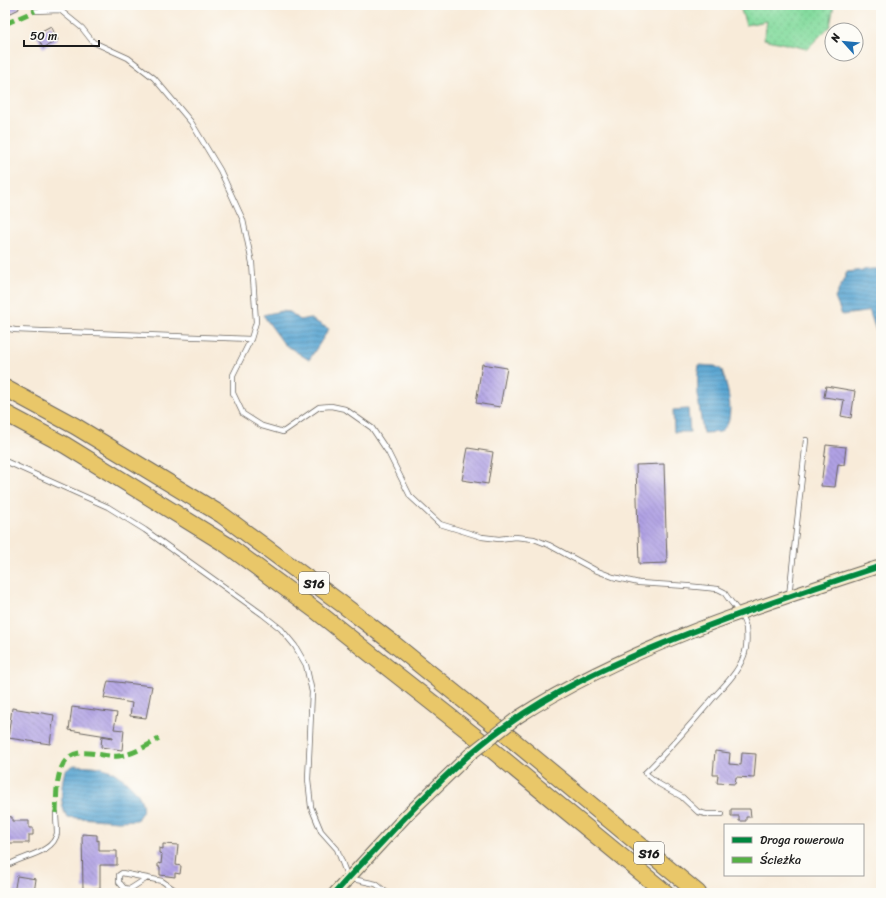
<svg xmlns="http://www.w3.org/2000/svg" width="886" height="898" font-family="Sriracha,sans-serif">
<defs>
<pattern id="grass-dots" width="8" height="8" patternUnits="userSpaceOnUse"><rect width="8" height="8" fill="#85db9f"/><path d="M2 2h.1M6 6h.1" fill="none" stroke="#72bb88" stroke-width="1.8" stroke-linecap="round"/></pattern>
<pattern id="water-rules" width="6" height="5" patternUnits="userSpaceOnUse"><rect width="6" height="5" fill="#59a5d2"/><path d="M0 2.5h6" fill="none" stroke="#4986aa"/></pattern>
<pattern id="building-back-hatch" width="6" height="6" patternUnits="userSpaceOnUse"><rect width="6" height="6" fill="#b0a1e4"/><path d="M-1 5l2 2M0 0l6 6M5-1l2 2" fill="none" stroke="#8e82b8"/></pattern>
</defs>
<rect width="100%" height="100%" fill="#fdfcf7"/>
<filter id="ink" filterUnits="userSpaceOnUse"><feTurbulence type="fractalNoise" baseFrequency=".025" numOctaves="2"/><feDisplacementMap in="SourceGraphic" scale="8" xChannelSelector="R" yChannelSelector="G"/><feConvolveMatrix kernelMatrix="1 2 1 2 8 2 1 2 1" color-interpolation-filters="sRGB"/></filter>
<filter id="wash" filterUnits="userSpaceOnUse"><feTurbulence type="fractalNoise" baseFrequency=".012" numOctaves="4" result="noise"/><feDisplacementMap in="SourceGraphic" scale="16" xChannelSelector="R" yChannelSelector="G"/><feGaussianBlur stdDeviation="0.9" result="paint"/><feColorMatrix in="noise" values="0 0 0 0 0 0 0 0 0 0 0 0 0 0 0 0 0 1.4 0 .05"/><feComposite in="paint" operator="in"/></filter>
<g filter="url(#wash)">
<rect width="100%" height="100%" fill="#f8ebd9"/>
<path fill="url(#grass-dots)" stroke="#507c5e" d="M743,5H834L830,26L807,49L764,39L767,21L746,25L741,10Z"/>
<path fill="url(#water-rules)" stroke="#3a6077" d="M871,269H881V339H879L869,310L865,312L842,315L835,298L847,272Z
M281,311L290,312L300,320L309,318L329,329L309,360L284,344L263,315Z
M699,365L715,366L722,370C727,386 733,406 728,423C727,426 723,429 720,432L703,433C700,410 695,388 699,365Z
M688,409L690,432H674L673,410Z
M74,765C84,766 96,765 106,769C119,773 147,795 142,812C141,814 138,817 137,820L118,821L67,817C59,805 61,784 65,771Z"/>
<g id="blocks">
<path fill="url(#building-back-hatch)" d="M5,5H18L19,9L5,16Z
M51,26L58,40L43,48L36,34Z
M482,364L507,368L500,407L476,403Z
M826,386L855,391L851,418L841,416L844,400L824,397Z
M826,445L846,447L844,465L838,464L835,487L821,486Z
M468,448L493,452L488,484L462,480Z
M664,464L667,563L639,564L636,465Z
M108,681L152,686L146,718L130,716L132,703L104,698Z
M72,707L117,713L114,729L124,730L122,750L101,747L102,736L113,738V737L69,730Z
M12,708L54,715L50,744L8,738Z
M715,751L730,753L729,764L741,765L742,753L756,754L754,778L736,777L735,784L717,783L718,775H713Z
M731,809H750L751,817H746V821H739V816H731Z
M5,816L12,817V821H29V828H33V835H29V843H5Z
M82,834L97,835V841L99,840V851H117V865H100V888L83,889Z
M163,844L178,845L176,865L181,866L180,874L175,873V877L160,875V867H158V863L161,864L162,854L159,853V848L163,849Z
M17,876L36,879L34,893H14Z"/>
</g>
</g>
<g filter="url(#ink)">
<use href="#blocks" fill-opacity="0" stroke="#69645e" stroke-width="1"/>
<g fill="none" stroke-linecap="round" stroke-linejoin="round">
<defs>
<path id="lane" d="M35,11L60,10L82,28L93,42L128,58L154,78L191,122L220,170L243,220L252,263L256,322L251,339L233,375V393L243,414L262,426L283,432L319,407L331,406L345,409L372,428L388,452L410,496L440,524L482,537L499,539L515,537L534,539L549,545L595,570L613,577L639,583L687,586L718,589L724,592C731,604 743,613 746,628C747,637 747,649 743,658C737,673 725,685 714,697C692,723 670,749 645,773L659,784L682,797L698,812L706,814H722
M5,328L15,330L251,339
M5,461L108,507L145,530L262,614L281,629L295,646L306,665L312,692L308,779L311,807L321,831L337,849L348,878L376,884L387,893
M789,596L806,440
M5,867C19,856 54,854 57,833C57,827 56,820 56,813
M147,878L130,889L124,888L119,882V875L122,873L162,881L179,893"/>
<path id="secondary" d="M518,717C627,647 758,606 881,566
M335,893L406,816L469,755"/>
<path id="highway" d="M5,388L75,426L222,515L342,604L394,644L503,732L698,893
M5,413L65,445L227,545L315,610L378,660L486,745L666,893"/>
</defs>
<use href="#lane" stroke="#69645e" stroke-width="6"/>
<use href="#secondary" stroke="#69645e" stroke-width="14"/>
<use href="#highway" stroke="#69645e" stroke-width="18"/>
<use href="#lane" stroke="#fff" stroke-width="4.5"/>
<use href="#secondary" stroke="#f6e9c3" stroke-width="12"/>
<use href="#highway" stroke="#e9c769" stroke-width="16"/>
<defs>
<path id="secondary-bridge" d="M469,755L518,717"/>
</defs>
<use href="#secondary-bridge" stroke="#69645e" stroke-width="14" stroke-linecap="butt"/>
<use href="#secondary-bridge" stroke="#f6e9c3" stroke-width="12"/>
<path stroke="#55b145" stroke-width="5" stroke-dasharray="10 5" stroke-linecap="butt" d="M5,24L35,11
M56,813C57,794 54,757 79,753C92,751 107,758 119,756C134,754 146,746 159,739"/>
<defs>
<path id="cycleway" d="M335,893C354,871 375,850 395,828C425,796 456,764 492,736C550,691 618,661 687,634C751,609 816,587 881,566"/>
</defs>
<use href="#cycleway" stroke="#fdfcf7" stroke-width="8"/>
<use href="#cycleway" stroke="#00873e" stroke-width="6"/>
</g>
</g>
<g text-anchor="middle" stroke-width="4" stroke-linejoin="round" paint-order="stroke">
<g fill="#fdfcf7" stroke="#605f5e" stroke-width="1">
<rect x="299" y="572" width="30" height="22" rx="3"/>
<rect x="634" y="842" width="30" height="22" rx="3"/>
</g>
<g font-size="13" font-weight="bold" fill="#1c1c1c">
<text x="314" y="588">S16</text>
<text x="649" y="858">S16</text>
</g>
</g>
<rect width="886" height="898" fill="none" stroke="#fdfcf7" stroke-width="20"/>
<rect x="724" y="824" width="140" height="52" fill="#fdfcf7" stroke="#a3a29f"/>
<rect x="732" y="837" width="20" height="6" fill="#00873e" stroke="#a3a29f"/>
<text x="760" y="844" font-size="12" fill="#1c1c1c">Droga rowerowa</text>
<rect x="732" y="857" width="20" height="6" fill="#55b145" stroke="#a3a29f"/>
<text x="760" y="864" font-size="12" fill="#1c1c1c">Ścieżka</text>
<g transform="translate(844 42) rotate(297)"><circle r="19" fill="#fdfcf7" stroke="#a3a29f"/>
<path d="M0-3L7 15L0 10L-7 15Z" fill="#1f6fb2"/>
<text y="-6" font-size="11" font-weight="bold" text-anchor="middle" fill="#1c1c1c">N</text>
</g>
<path d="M24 40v6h75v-6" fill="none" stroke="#1c1c1c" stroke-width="2"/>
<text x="30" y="40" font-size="12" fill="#1c1c1c" stroke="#fdfcf7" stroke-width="3" paint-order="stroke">50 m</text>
</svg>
